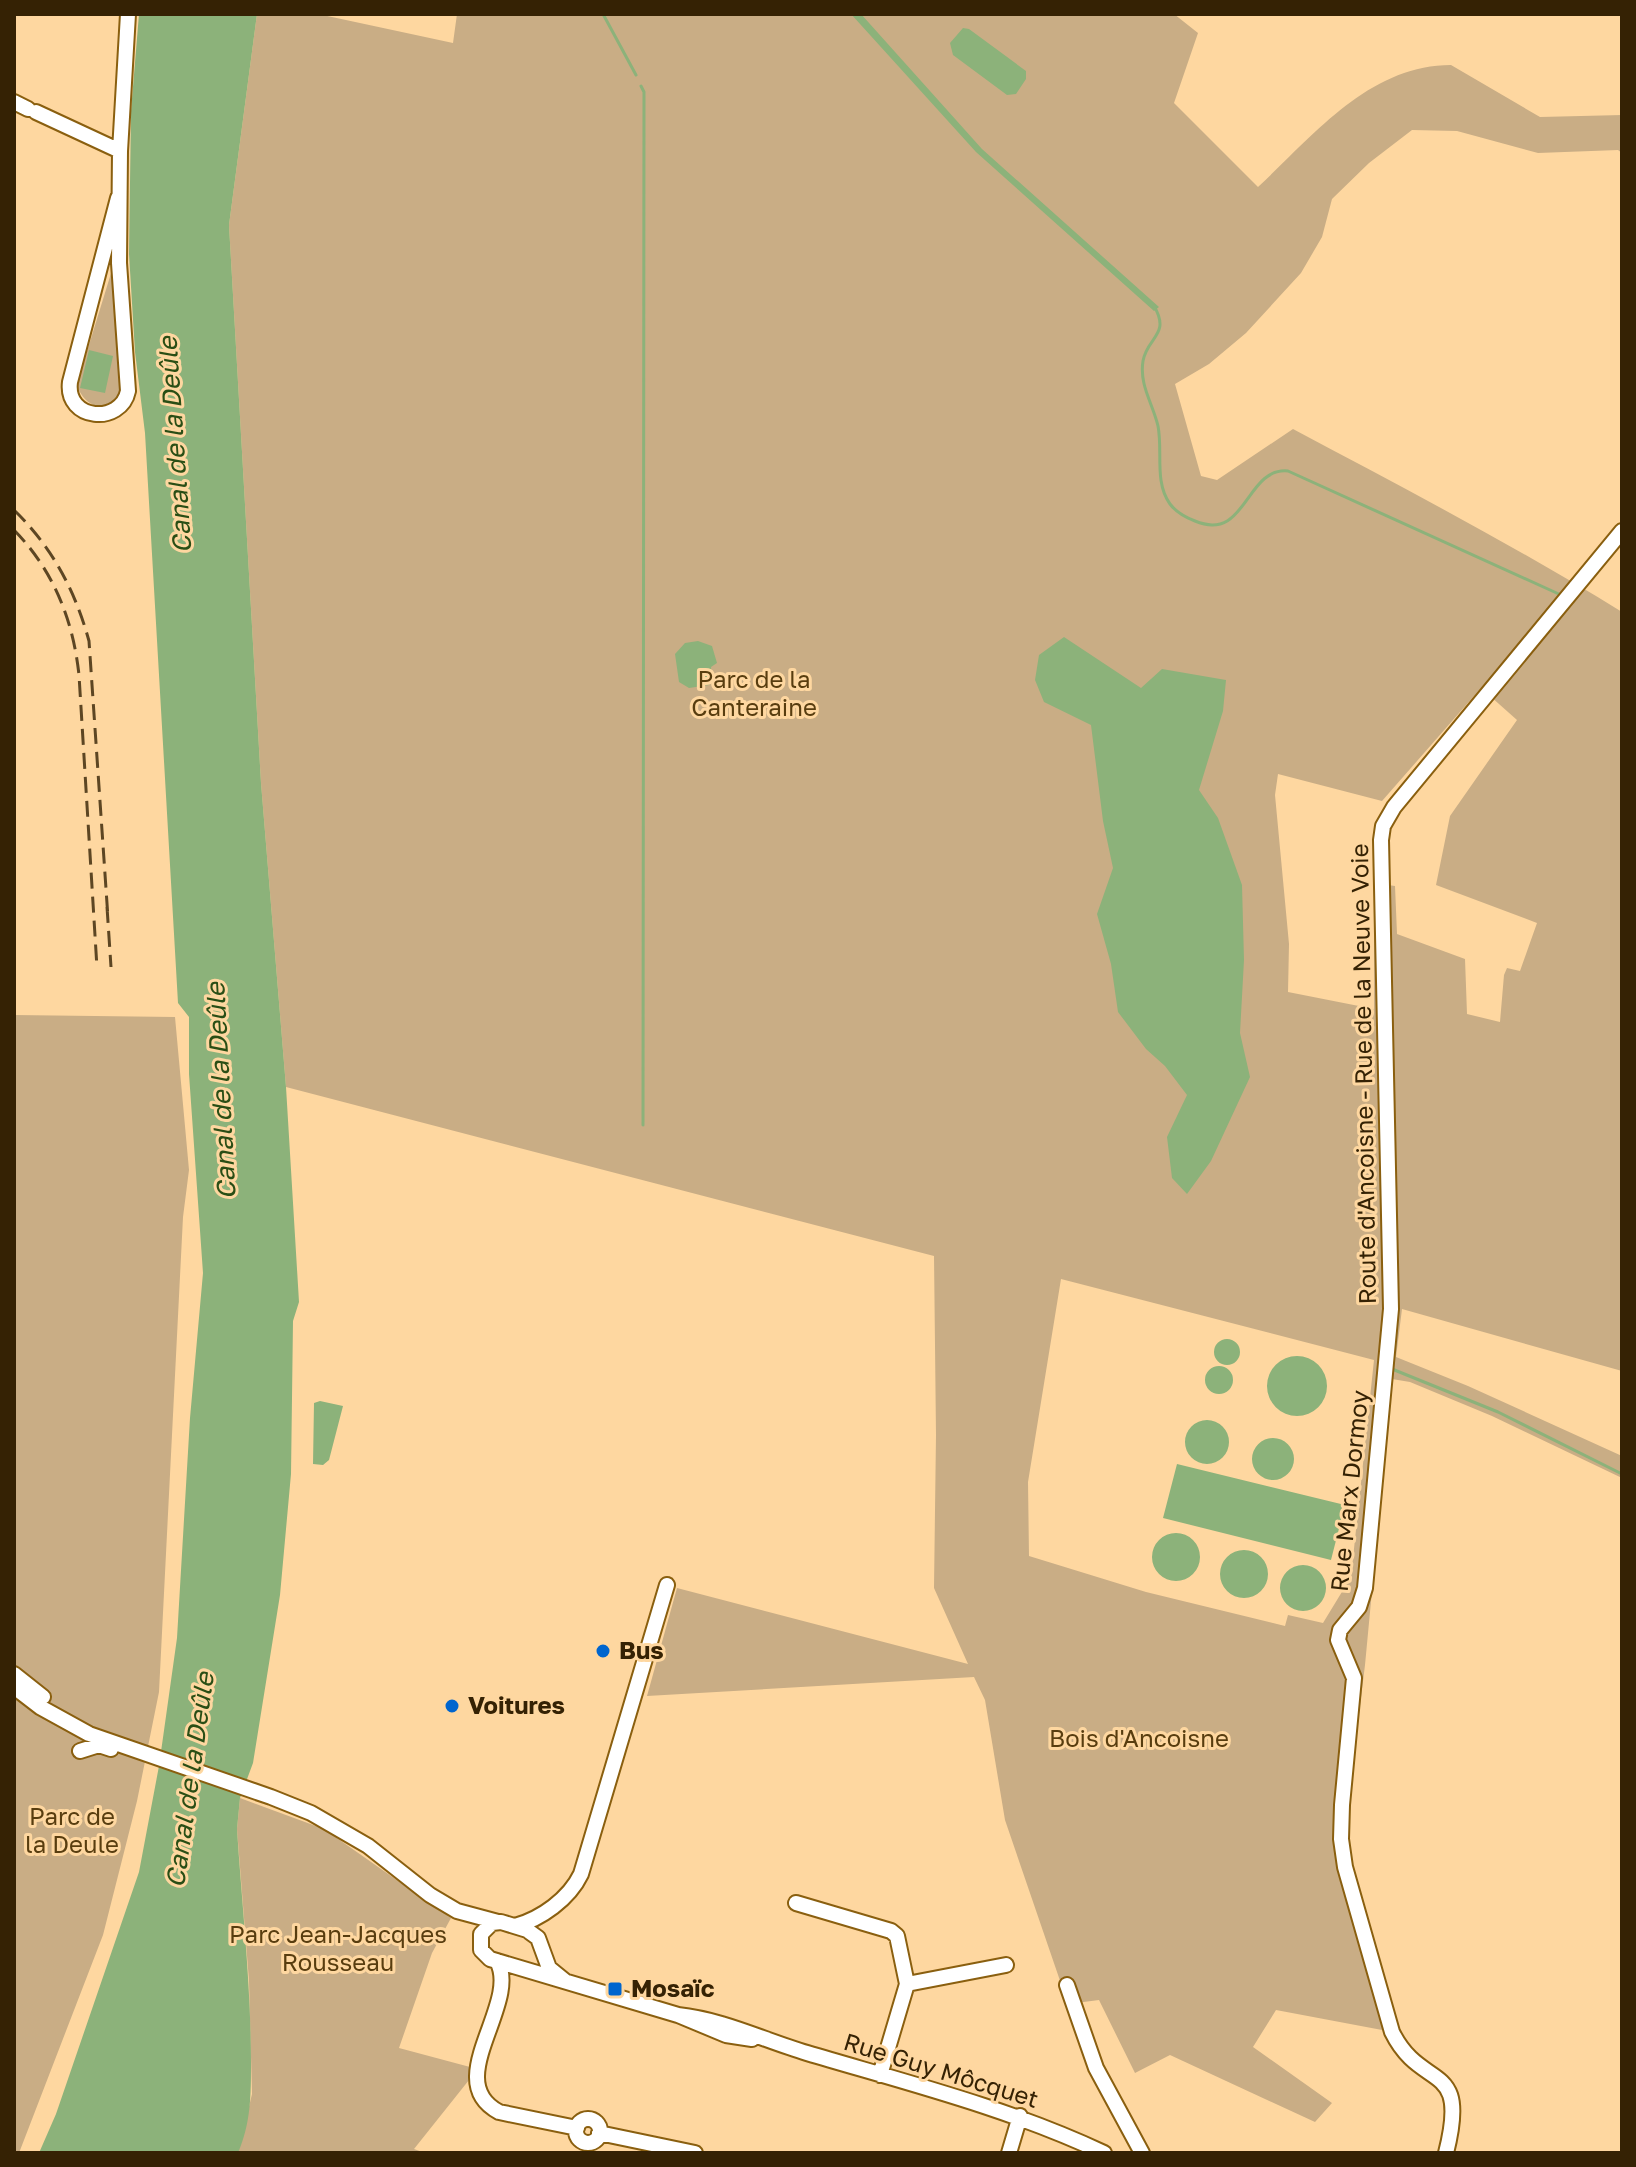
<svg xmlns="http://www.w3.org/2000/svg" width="1636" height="2167" font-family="'Golos Text',sans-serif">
<rect width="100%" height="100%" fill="#fed7a0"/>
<path fill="#c9ad85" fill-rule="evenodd" d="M257,14H318L453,43L457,14H1174L1198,33L1174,103L1258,187C1313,136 1369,65 1451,65L1540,117L1622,115V153L1618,150L1538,153L1457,131L1412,130L1369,163L1332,199L1322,237L1301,273L1246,333L1209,364L1175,384L1201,476L1217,480L1293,429C1404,488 1515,546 1622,612V1371L1402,1309L1396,1357L1468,1386L1622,1456V1478L1492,1416L1410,1382L1392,1379L1365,1665L1348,1803L1347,1842L1398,2033L1276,2010L1253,2047L1332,2103L1315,2122L1170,2055L1135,2073L1099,2000L1068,2004L1005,1820L985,1700L974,1677L647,1696L677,1588L968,1664L934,1588L936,1435L934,1256L286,1087L261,783L229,225ZM1481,688L1517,720L1450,816L1436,885L1537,923L1520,971L1507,968L1504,975L1500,1022L1467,1014L1465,959L1397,934L1395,886L1374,883V1009L1288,992L1289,944L1275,795L1278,774L1382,801ZM1061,1279L1374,1360L1351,1577L1323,1623L1288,1615L1285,1626L1146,1592L1029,1556L1028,1482Z
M112,270L123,388C116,417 83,410 77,384Z
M14,1015L175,1017L189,1170L183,1217L159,1692L137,1801L103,1935L19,2153H14Z
M240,1798L324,1829L451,1918L432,1953L399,2048L470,2067L469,2080L414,2149L425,2153H238L252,2094L249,1981L237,1829Z"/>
<path fill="#8cb27a" d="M139,14H257L229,225L261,783L286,1087L299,1302L293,1321L291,1474L280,1595L253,1763L240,1798L237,1829C242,1907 251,1984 251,2063C251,2095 251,2123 238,2153H39L56,2114L139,1872L159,1766L177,1638L190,1418L203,1273L189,1074V1017L178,1003L145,433L135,352L129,254L131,111Z
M851,14H861L982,149L1159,307L1154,311L976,152Z
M963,28L969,29L1026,71V79L1016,94L1007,95L953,55L950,43Z
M89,350L113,356L105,393L80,388Z
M1064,637L1141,688L1162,669L1226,680L1223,711L1199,790L1218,818L1242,885L1244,960L1240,1033L1250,1077L1211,1161L1187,1194L1172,1178L1167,1137L1187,1095L1165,1066L1146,1049L1118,1012L1111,964L1097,914L1113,868L1103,821L1091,725L1044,702L1035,680L1039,655Z
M698,641L712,646L717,663L711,667L712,678L709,685L689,688L679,682L675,654L685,643Z
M1214 1352a13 13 0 1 1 26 0a13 13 0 1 1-26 0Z
M1267 1386a30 30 0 1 1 60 0a30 30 0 1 1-60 0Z
M1205 1380a14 14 0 1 1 28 0a14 14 0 1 1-28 0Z
M320,1401L343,1406L329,1460L323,1465L313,1464L314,1403Z
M1185 1442a22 22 0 1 1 44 0a22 22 0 1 1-44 0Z
M1252 1459a21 21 0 1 1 42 0a21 21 0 1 1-42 0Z
M1177,1464L1345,1505L1331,1560L1163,1518Z
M1152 1557a24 24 0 1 1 48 0a24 24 0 1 1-48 0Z
M1220 1574a24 24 0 1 1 48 0a24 24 0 1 1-48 0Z
M1280 1588a23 23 0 1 1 46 0a23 23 0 1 1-46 0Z"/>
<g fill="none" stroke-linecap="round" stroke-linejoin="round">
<path stroke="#8cb27a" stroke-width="3" d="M603,14L636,75
M641,86L644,92L643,1125
M1154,306C1171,335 1147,337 1143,361C1139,385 1153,404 1158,426C1163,451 1154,482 1170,504C1176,512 1187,518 1195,521C1247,543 1245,467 1288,471L1561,595
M1392,1369L1498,1412L1622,1474"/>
<defs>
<path id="minor" d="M14,102L28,109
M36,112L120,151L119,263L128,391C121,425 65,421 70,382L118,198
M120,151L128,14
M14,1674L43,1697
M14,1687L40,1707L89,1734L271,1797L311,1813L368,1846L430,1895L457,1911L498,1922
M80,1751L99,1745L111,1749
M796,1903L891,1931L897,1936L907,1984L880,2075
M515,1926C541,1919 569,1899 581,1874L667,1585
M497,1961C521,2004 440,2081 499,2112L577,2128
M565,1981L549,1968L538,1938L527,1930L501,1922L492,1923L481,1934V1950L490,1959L678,2015L726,2035L752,2039
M907,1984L1006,1965
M1067,1985L1096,2068L1142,2153
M678,2015C724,2020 763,2040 807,2053C908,2083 1008,2108 1104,2153
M576 2131a12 12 0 1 1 24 0a12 12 0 1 1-24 0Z
M599,2133L695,2153
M1009,2153L1020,2116
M1446,2153C1470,2058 1422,2093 1392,2032L1345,1867L1341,1839L1342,1805L1354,1678L1338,1640L1340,1630L1359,1607L1365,1588L1391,1309L1381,840L1383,826L1394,807L1622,531"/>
</defs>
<use href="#minor" stroke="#8a5f0f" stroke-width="18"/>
<use href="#minor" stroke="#fff" stroke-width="14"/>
<path stroke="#5d4623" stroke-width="3" stroke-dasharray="16 8" stroke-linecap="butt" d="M14,510C52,547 75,590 89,641L108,918
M14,530C53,570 73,619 79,675L97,968
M107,907L111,967"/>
</g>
<g fill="#0065ce" stroke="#fed7a0" stroke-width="3">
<circle cx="603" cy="1651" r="8"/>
<circle cx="452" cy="1706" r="8"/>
<rect x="607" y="1981" width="16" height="16" rx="4"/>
</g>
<g text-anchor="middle" stroke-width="6" stroke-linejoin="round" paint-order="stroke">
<g font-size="24" fill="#583d0f" stroke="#fed7a0">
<text x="754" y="688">Parc de la<tspan x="754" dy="28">Canteraine</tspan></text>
<text x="1139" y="1747">Bois d'Ancoisne</text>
<text x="72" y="1825">Parc de<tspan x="72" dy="28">la Deule</tspan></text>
<text x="338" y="1943">Parc Jean-Jacques<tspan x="338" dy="28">Rousseau</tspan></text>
</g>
<g font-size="24" fill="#352204" stroke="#fed7a0">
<text transform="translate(1364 1074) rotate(-91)" y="8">Route d'Ancoisne - Rue de la Neuve Voie</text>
<text transform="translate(1350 1491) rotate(-84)" y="8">Rue Marx Dormoy</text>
<text transform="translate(941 2071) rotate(17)" y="8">Rue Guy Môcquet</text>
</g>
<g font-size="24" font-weight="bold" fill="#352204" stroke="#fed7a0" text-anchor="start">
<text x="619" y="1659">Bus</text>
<text x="468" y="1714">Voitures</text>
<text x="631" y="1997">Mosaïc</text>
</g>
<g font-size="26" font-style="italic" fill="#2a4e15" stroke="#fed7a0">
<text transform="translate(175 445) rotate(-94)" y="9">Canal de la Deûle</text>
<text transform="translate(221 1091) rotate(-93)" y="9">Canal de la Deûle</text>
<text transform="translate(190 1780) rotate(-82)" y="9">Canal de la Deûle</text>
</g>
</g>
<rect width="1636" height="2167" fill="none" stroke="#352204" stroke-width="32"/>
</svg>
